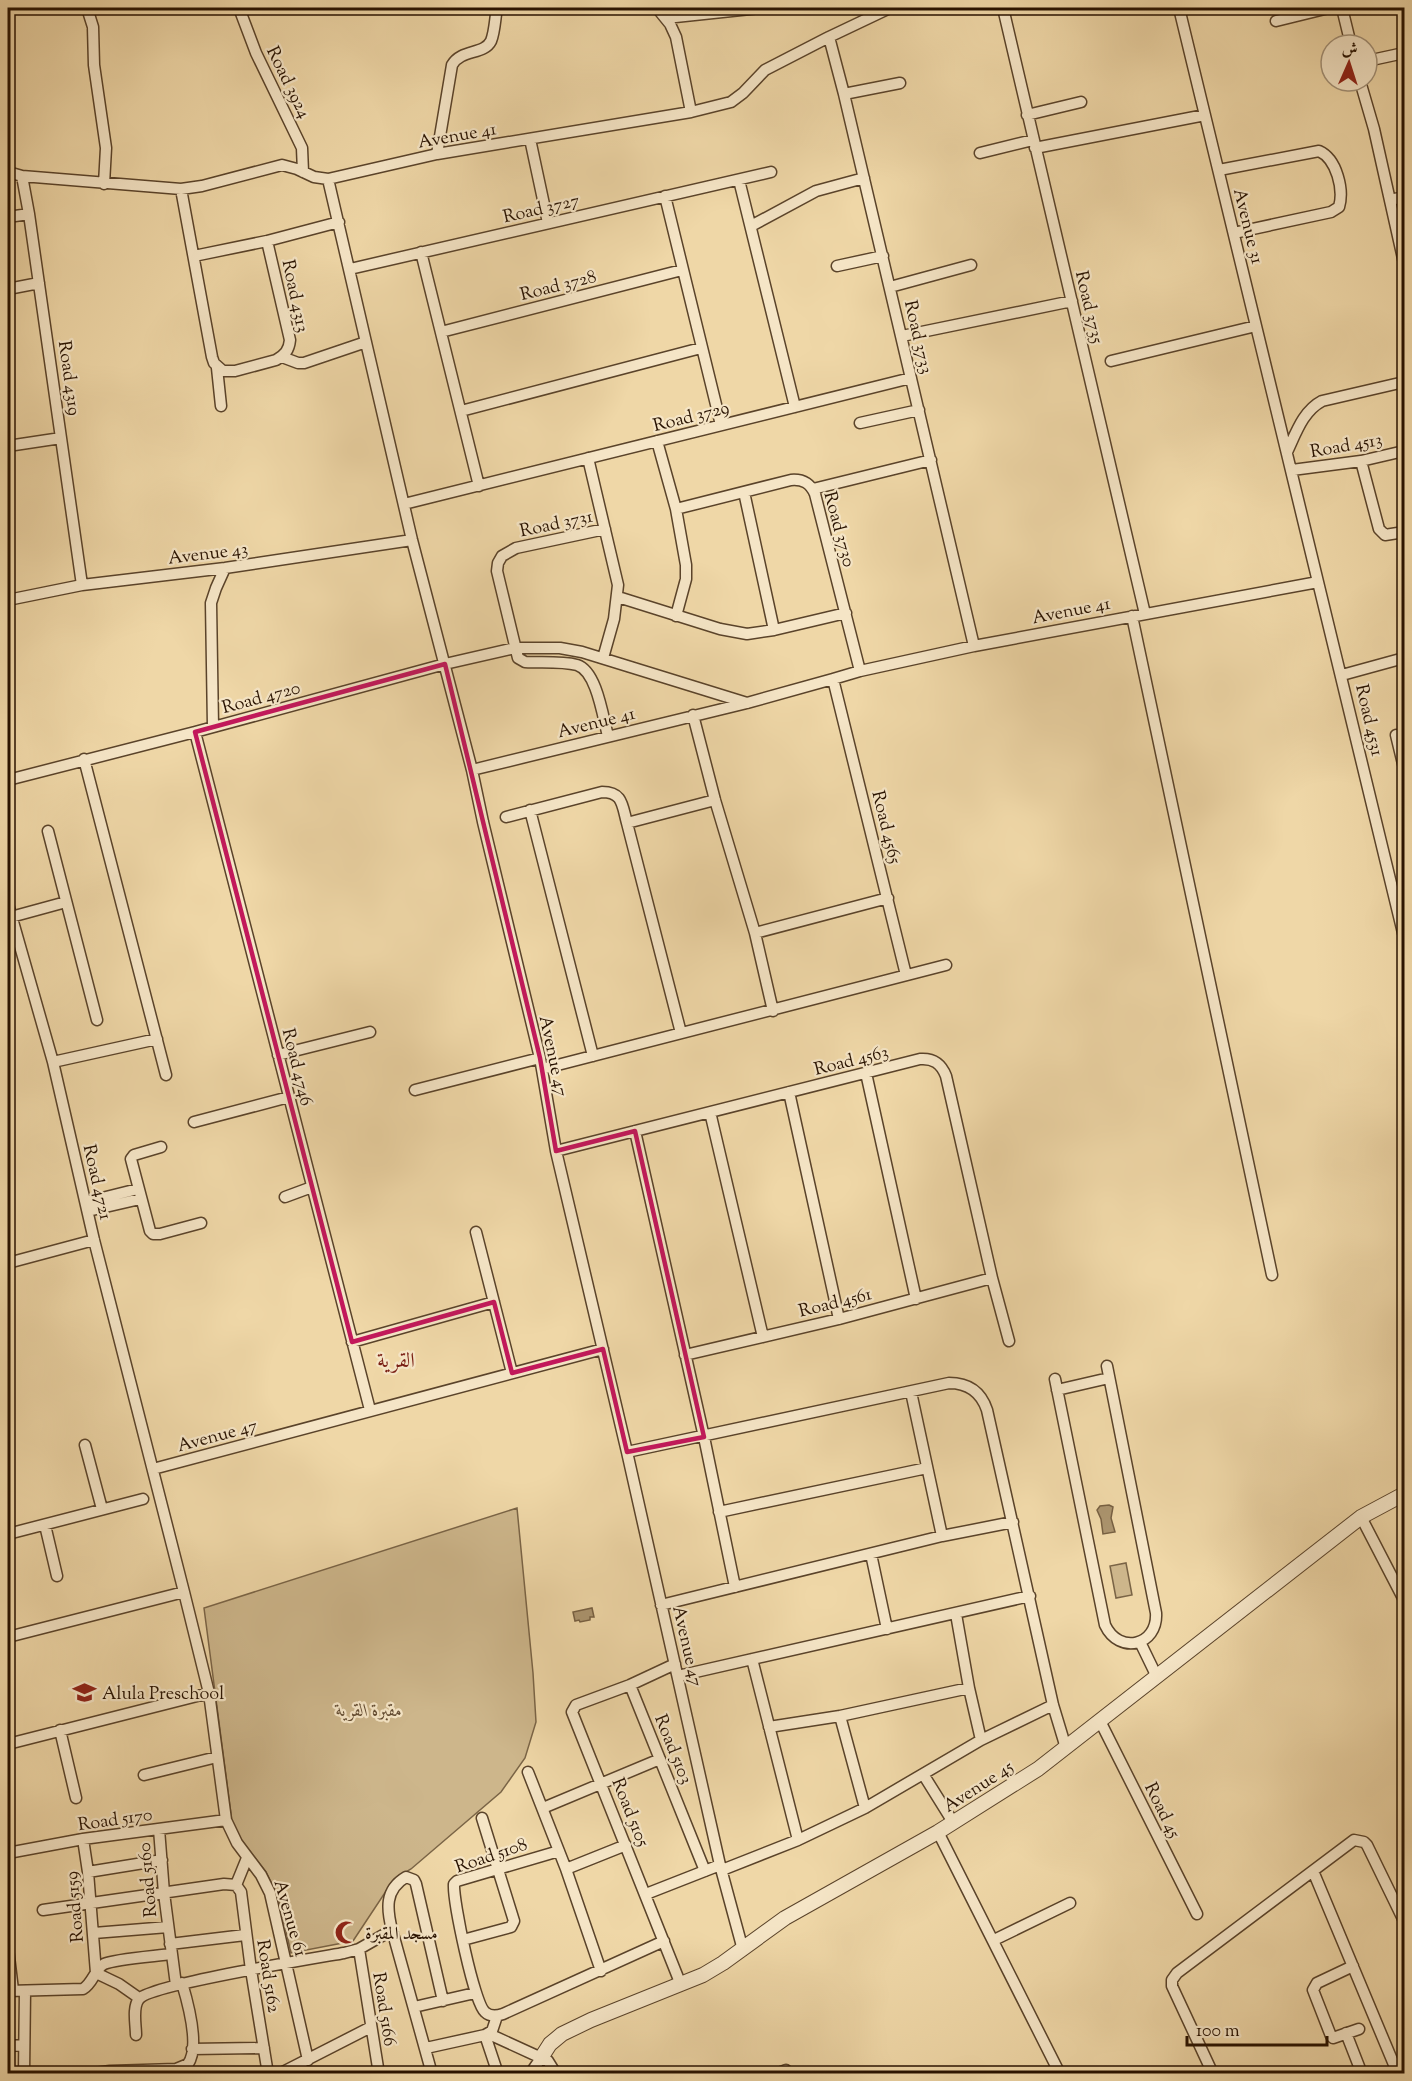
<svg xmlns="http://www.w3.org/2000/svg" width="1412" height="2081" font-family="'Sorts Mill Goudy',Amiri,serif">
<rect width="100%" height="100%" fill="#efd7a7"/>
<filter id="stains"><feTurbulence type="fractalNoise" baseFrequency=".00333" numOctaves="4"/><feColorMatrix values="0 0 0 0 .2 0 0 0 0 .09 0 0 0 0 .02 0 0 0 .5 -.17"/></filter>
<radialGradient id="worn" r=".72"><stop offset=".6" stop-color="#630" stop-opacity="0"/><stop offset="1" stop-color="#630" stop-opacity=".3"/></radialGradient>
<path fill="#cdb68b" stroke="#7a6446" stroke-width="1.5" d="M517,1508L533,1673L536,1722L525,1758L501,1792L411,1869L394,1879L353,1941L291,1953L278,1897L266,1872L233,1829L204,1608Z
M1126,1563L1132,1595L1116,1598L1110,1566Z"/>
<path fill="#ab946e" stroke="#776042" stroke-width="1.5" d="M1109,1505L1113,1507L1111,1518L1115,1532L1103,1534L1101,1519L1097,1510L1100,1506Z
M592,1608L594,1617H590V1620L580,1622L579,1620L575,1621L573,1612Z"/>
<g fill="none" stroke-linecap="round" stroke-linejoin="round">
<defs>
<path id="minor" d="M87,8L93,27L94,65L106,148L104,184
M239,8L256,53L302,148L303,172
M657,8L670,24L676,37L691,112
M1003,8L1145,614
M1179,8L1404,937
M1342,8L1351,45
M666,18L760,8
M1276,21L1329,8
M829,37L844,94L974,646
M1367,61L1404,53
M1360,81L1374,129L1404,263
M844,94L900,83
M1027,115L1081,102
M530,139L548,223
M1035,148L1205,115
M980,153L1033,140
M437,154L452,65C461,49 484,55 491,41C495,31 495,18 497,8
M1219,170L1319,151C1337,159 1344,190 1339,207L1331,212L1234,233
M8,172L22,176L181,189L202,186L282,165L297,169L314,177L328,179L437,154L691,112L731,102L743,93L765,70L829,37L890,8
M22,176L29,214L82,585
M328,179L412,540L472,770L483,822L540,1058L556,1151L627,1452L720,1865L743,1950
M739,180L795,407
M181,189L212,357L214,363L223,371H235L276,360C285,355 289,350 290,340L267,241
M665,196L721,425
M1390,200L1404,197
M8,217L29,214
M751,226L816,191L864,178
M421,252L479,486
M194,256L267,241L339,222
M837,266L883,256
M350,269L771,172
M890,287L971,265
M8,289L39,283
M441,332L682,270
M902,336L1072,301
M282,357L298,363H304L366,342
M1111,361L1256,326
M217,368L221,406
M461,411L701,348
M860,423L919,410
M657,441L676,509L686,565V579L676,616
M8,446L61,438
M1287,452C1296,433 1303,411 1322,401L1404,382
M588,458L618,585L614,619L603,658
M1361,461L1379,529L1385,535L1404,532
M1292,470L1361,461L1404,451
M813,489L931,460
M744,492L774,630
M404,504L911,378
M676,509L791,480C803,479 810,483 815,494L860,671
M605,529L516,548L502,556L498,563L497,571L518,658L525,662C541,663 561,661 577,665C597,671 603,718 608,736
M618,597L720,629L747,634L774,630L846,613
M8,600L82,585L225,568L412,540
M1132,616L1272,1275
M1342,675L1404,658
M693,715L715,800L755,933L773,1011
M213,727L211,603L216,588L225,568
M195,732L370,1410
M1396,735L1404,768
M84,759L166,1075
M472,770L747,703L833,679
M8,780L195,732L445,664L515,648H560L582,652L747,703
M530,810L593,1056
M506,817L602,792C623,792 622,805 627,823L715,800
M627,823L681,1033
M48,831L97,1020
M8,904L53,1062L94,1240L184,1592L209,1693L226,1820L237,1843L261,1875L270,1893L308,2060
M11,917L66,902
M755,933L888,898
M906,975L833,679L860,671L974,646L1318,582
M278,1055L370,1032
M53,1062L157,1039
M542,1069L946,965
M866,1073L916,1299
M415,1090L540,1058
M789,1092L839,1319
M710,1112L763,1337
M194,1122L289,1097
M635,1131L704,1437L735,1587
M161,1147L134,1155L131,1159L150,1231L153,1234H160L201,1223
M556,1151L920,1059C933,1058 941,1063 946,1076L992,1278L1009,1341
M285,1197L312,1187
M86,1202L138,1189
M88,1211L140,1199
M476,1232L512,1373
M8,1263L94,1240
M352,1342L494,1302
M685,1355L839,1319L992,1278
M1055,1379L1105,1625C1119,1655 1158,1646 1156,1613L1107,1366
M1057,1390L1109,1378
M911,1392L942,1536
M85,1445L102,1509
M627,1452L949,1383C968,1383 981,1392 987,1410L1053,1705L1066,1748
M153,1469L603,1349
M719,1512L927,1468
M1361,1517L1404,1600
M45,1525L57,1576
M8,1534L143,1499
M871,1554L887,1629
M661,1605L942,1536L1013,1522
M956,1614L969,1688L981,1740
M8,1637L184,1592
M1140,1642L1157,1677
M752,1659L798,1840
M675,1664L630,1685L705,1871
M678,1676L1030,1596
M630,1685L576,1705L572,1712L681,1985
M1100,1721L1197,1914
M769,1727L840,1716
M60,1730L76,1798
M8,1744L209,1693
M528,1772L566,1869
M923,1774L953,1822
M144,1775L217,1757
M543,1808L660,1759
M865,1808L840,1716L969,1688
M159,1829L164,1893L176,1985
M938,1832L1060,2074
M83,1839L88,1872L96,1973L119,1984L139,1998
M559,1851L457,1881L454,1884C453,1901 474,2003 485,2012C490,2017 497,2016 503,2014L664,1941
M8,1853L83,1839L226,1820
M722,1870L798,1840L865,1808L981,1740L1053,1705
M1313,1871L1395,2067L1404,2073
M88,1872L162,1860
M236,1885L241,1892L251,1970L268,2074
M236,1885L247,1858
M646,1894L720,1865
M43,1910L224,1884L236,1885
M392,1930L432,2074
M94,1933L168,1927
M463,1940L511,1927L514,1921L482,1818
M994,1940L1070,1903
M170,1944L245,1935
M8,1948L13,1990
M359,1949L379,2074
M1353,1966L1317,1983L1313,1990L1331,2036L1333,2038L1359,2029
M601,1971L566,1869L626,1845
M8,1991L83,1989C93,1983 95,1969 104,1964C115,1959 158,1956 171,1954
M414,2007L475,1993
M1346,2033L1362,2074
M489,2034L548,2061L556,2074
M136,2035C136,2025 132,2007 139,1999C150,1985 316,1958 344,1953L359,1949L392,1930C387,1910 384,1890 406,1877L414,1880L416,1884L443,2001
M485,2035L498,2074
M8,2046L24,2045
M426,2048L485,2035L492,2031L497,2016
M192,2049L264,2048
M24,2074L25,1991
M87,2074L110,2071L176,2069L188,2064C200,2047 188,2003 182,1983
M279,2074L371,2027
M530,2074L541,2058
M776,2074L786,2070
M1213,2074L1172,1986V1980L1177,1973L1354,1840L1364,1842L1367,1845L1404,1921"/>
<path id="tertiary" d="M541,2058L550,2044L562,2034L591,2020L703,1975L723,1963L785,1918L938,1832L1038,1769L1361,1517L1404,1494"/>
</defs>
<use href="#minor" stroke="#5a432a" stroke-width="13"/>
<use href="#tertiary" stroke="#5a432a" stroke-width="16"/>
<use href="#minor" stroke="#f5e5c6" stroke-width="10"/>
<use href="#tertiary" stroke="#f5e5c6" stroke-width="14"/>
</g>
<path fill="none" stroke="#c2185b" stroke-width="4.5" stroke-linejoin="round" d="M445,664L540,1058L556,1151L635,1131L704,1437L627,1452L603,1349L512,1373L494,1302L352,1342L195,732Z"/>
<defs>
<symbol id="school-bare" viewBox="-9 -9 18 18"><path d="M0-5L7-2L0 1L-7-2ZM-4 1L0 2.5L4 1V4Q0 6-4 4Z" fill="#8f2418" stroke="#f5e5c6" stroke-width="2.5" paint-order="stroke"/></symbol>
<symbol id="mosque-bare" viewBox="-9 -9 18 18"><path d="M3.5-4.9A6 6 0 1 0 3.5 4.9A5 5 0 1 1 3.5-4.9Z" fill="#8f2418" stroke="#f5e5c6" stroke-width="2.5" paint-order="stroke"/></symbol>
</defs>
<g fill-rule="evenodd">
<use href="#school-bare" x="68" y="1676" width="33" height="33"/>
<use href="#mosque-bare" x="330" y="1916" width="33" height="33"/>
</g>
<g text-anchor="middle" stroke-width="4.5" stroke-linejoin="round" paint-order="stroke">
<g font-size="18" fill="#281200" stroke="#f5e5c6">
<text transform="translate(289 82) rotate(64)" y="6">Road 3924</text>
<text transform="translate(457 135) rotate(-10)" y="6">Avenue 41</text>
<text transform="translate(541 208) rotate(-13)" y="6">Road 3727</text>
<text transform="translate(1249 226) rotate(76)" y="6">Avenue 31</text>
<text transform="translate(558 285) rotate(-14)" y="6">Road 3728</text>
<text transform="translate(296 296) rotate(78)" y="6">Road 4313</text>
<text transform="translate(1090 307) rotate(77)" y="6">Road 3735</text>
<text transform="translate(919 337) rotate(77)" y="6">Road 3733</text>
<text transform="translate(70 378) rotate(82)" y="6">Road 4319</text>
<text transform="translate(691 416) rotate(-14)" y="6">Road 3729</text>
<text transform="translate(1346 445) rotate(-10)" y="6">Road 4513</text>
<text transform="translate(556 523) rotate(-12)" y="6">Road 3731</text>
<text transform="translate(840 529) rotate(75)" y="6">Road 3730</text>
<text transform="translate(208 553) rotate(-7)" y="6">Avenue 43</text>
<text transform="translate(1071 610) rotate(-11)" y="6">Avenue 41</text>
<text transform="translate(261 697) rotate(-15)" y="6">Road 4720</text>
<text transform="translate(1370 720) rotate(77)" y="6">Road 4531</text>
<text transform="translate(596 722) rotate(-14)" y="6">Avenue 41</text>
<text transform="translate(887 827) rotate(76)" y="6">Road 4565</text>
<text transform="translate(554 1056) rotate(78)" y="6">Avenue 47</text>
<text transform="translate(851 1060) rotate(-14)" y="6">Road 4563</text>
<text transform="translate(298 1067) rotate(76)" y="6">Road 4746</text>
<text transform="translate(98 1182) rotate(77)" y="6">Road 4721</text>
<text transform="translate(835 1302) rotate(-14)" y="6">Road 4561</text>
<text transform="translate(217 1435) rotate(-15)" y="6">Avenue 47</text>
<text transform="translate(688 1646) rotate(77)" y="6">Avenue 47</text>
<text transform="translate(674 1749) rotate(68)" y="6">Road 5103</text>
<text transform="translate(978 1786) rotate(-33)" y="6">Avenue 45</text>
<text transform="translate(1163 1810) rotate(64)" y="6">Road 45</text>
<text transform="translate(631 1812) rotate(68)" y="6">Road 5105</text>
<text transform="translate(115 1819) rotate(-8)" y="6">Road 5170</text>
<text transform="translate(491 1855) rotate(-19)" y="6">Road 5108</text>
<text transform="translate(147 1880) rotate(-95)" y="6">Road 5160</text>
<text transform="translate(74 1907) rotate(-95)" y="6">Road 5159</text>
<text transform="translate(291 1918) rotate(74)" y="6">Avenue 61</text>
<text transform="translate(269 1976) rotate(81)" y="6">Road 5162</text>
<text transform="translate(385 2009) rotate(81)" y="6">Road 5166</text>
</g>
<g font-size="18" fill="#281200" stroke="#f5e5c6" text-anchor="start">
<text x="102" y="1699">Alula Preschool</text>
<text x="365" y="1939">مسجد المقبرة</text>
</g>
<g font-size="18" font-style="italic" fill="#624b31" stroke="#f5e5c6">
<text x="369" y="1716">مقبرة القرية</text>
</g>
<g font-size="21" fill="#7a1f14" stroke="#f5e5c6">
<text x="396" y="1367">القرية</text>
</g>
</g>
<rect width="1412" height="2081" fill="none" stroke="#efd7a7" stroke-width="30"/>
<rect x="9" y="9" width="1394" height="2063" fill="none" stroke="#281200" stroke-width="3"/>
<rect x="15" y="15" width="1382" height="2051" fill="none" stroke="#281200" stroke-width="1.5"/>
<g transform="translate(1349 63) rotate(3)"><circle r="28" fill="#f5e5c6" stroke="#a39177" stroke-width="1.5"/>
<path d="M0-4.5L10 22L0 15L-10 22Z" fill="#8f2418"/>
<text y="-9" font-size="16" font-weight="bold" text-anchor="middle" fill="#281200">ش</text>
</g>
<path d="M1187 2036v9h140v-9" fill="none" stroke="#281200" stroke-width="3"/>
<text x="1196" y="2036" font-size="18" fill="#281200" stroke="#f5e5c6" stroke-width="4.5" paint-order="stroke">100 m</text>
<rect width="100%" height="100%" filter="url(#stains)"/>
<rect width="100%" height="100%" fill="url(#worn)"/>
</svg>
